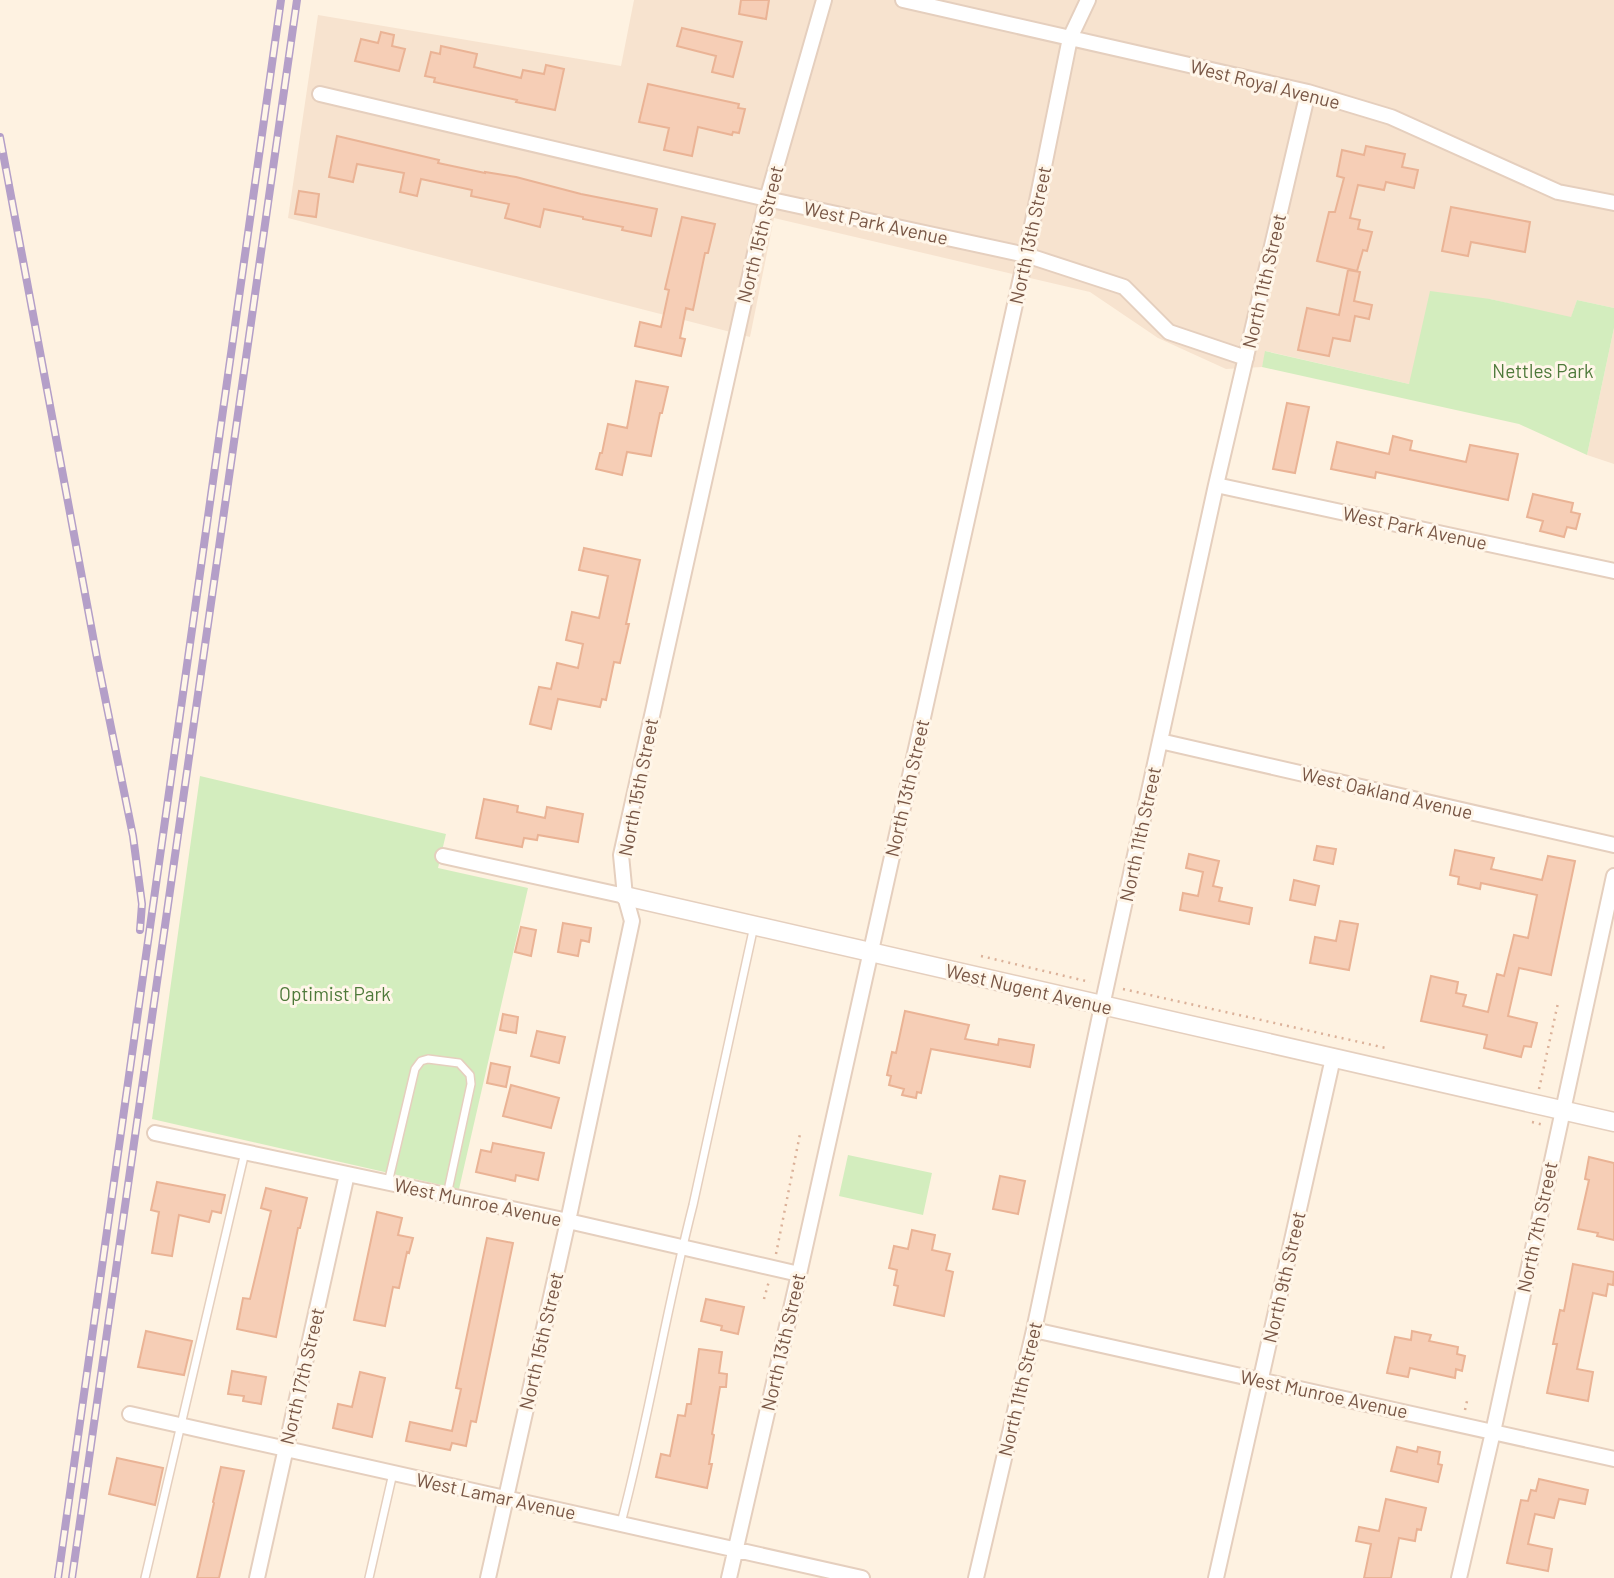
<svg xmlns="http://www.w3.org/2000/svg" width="1614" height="1578" font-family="Barlow,sans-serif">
<rect width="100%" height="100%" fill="#fef2e1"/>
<path fill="#f7e3cf" d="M634,0H1614V308L1577,300L1571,318L1490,299L1409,384L1266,351L1262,367L1226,369L1158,338L1090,292L774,218L750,337L288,218L318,15L621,66Z
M1614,328V464L1587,455Z"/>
<path fill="#d3edbe" d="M1430,291L1490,299L1571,317L1577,300L1614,308V328L1587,455L1519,424L1262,367L1265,351L1409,384Z
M200,776L446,834L438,868L528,888L459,1189L152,1119Z
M848,1155L932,1173L923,1215L839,1196Z"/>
<path fill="#f6ceb6" stroke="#eab395" stroke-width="2" d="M741,0H769L766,19L739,14Z
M682,28L742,42L733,77L712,72L716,56L677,46Z
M381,32L394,35L392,46L405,49L399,71L355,61L361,39L378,43Z
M441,46L477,54L474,67L521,78L523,70L544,74L546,65L564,69L555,110L516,102L517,100L434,82L435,78L425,76L431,52L440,54Z
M648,84L739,104L738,108L745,109L739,133L733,132L732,135L698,127L692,156L664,150L669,128L639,122Z
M337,136L439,160L438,163L485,173V172L516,177L581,194L657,209L651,236L622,230L623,227L583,219V217L544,209L540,227L505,218L509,204L471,196L472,190L421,179L417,196L400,192L404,173L357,164L353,182L329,177Z
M1366,146L1405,154L1402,167L1418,170L1414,188L1386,182L1384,190L1358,185L1350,218L1360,220L1358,229L1372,232L1367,251L1363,250L1357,271L1317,261L1329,212H1335L1344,178L1337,176L1342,150L1364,155Z
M299,191L319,194L316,217L295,214Z
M1451,207L1530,222L1525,252L1471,242L1468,256L1442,251Z
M682,217L715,224L708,253H705L693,310L686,308L680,338L685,339L681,356L635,346L640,322L661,327L669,290L665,289Z
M1348,270L1360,272L1354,301L1372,305L1369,319L1355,316L1350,341L1333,338L1329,356L1298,350L1307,308L1339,315Z
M636,381L668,387L662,413H660L651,456L627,452L622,475L596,469L600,453H602L608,424L627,428Z
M1287,403L1309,407L1295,473L1273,469Z
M1393,436L1412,441L1410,450L1466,462L1470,445L1518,454L1508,500L1376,472L1375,478L1331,469L1337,442L1389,454Z
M1533,494L1573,503L1571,512L1580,514L1576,529L1567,527L1564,537L1540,531L1543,521L1527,517Z
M584,548L640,560L626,624H629L620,663L614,662L606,700L602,699L600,707L558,699L551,729L530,724L539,687L551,689L557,663L578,668L583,644L566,640L572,612L599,618L608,576L579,570Z
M484,799L518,806L517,812L545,818L547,807L583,814L578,842L538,835L537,840L524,838L522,847L476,838Z
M1317,846L1336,849L1333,864L1314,860Z
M1455,850L1494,858L1491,869L1542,880L1548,856L1575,861L1551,975L1519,968L1508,1016L1537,1023L1531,1047L1524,1046L1521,1057L1484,1048L1487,1035L1421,1021L1431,976L1458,982L1456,993L1466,995L1463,1006L1488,1012L1497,974L1504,976L1514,935L1528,938L1537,895L1481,883L1480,889L1458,884L1459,877L1450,875Z
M1189,854L1219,861L1213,886L1222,888L1219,901L1252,908L1249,924L1180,910L1183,893L1198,896L1203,872L1186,868Z
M1294,880L1319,886L1315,905L1290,900Z
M1340,921L1358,924L1349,970L1310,963L1315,937L1336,941Z
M563,923L591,928L589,942L581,940L578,956L558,952Z
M521,927L536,930L531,956L515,952Z
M905,1011L969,1025L965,1039L998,1045L999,1039L1034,1045L1030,1067L931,1049L921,1093L917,1092L916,1098L902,1095L904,1089L889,1085L891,1076L887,1075L892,1052L896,1053Z
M503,1014L518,1017L516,1033L500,1030Z
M537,1031L565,1037L559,1063L531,1056Z
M491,1063L510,1067L506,1087L487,1083Z
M511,1085L559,1098L551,1128L503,1116Z
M493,1143L544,1153L538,1180L516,1175L515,1181L476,1172L481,1150L491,1152Z
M1589,1157L1614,1163V1240L1597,1236L1598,1233L1578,1229L1589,1180L1585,1179Z
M1000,1176L1025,1181L1018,1214L993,1209Z
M157,1182L225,1195L221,1213L212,1211L209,1222L179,1215L172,1256L152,1253L159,1212L151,1210Z
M266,1188L307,1198L300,1228H298L276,1337L237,1329L243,1298L250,1299L271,1211L261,1208Z
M377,1212L402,1218L398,1235L413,1238L409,1253L407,1252L399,1288L393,1287L385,1326L354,1320Z
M912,1230L935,1235L932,1250L950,1254L946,1270L953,1272L944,1316L894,1305L898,1286L894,1285L897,1270L889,1268L894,1246L908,1249Z
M487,1238L513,1243L476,1422L471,1421L466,1446L452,1443L450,1450L406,1441L410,1422L452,1431L461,1389L456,1388Z
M1573,1264L1614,1272L1613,1285L1608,1284L1606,1296L1593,1293L1577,1369L1593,1372L1588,1401L1547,1393L1557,1344H1553L1560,1310L1564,1311Z
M706,1299L744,1307L738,1334L721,1330L722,1326L701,1321Z
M146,1331L192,1341L184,1375L138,1367Z
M1412,1331L1431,1335L1429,1341L1458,1347L1457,1354L1465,1356L1462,1371L1456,1369L1455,1378L1410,1368L1408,1377L1387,1373L1395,1337L1411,1340Z
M699,1349L722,1352L719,1373L727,1374L726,1387H720L712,1434L714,1435L709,1464H712L707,1488L656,1477L661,1454L670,1456L678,1415L685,1416L687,1404H691Z
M232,1371L266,1377L261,1404L243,1401L244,1396L228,1394Z
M360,1372L385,1378L372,1437L333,1428L338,1404L352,1407Z
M1397,1447L1417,1452L1418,1447L1440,1452L1438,1464L1442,1465L1438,1482L1391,1471Z
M117,1458L163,1468L155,1505L109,1494Z
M221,1467L244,1471L219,1578H197L214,1503L213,1502Z
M1539,1479L1588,1490L1585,1504L1559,1499L1554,1518L1535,1514L1528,1544L1552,1549L1548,1571L1507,1563L1521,1500L1528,1501L1531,1490L1536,1491Z
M1386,1499L1426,1508L1421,1530L1417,1529L1415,1541L1399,1538L1391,1578H1364L1371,1544L1356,1541L1359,1527L1379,1531Z"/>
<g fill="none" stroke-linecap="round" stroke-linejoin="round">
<defs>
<path id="service" d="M388,1183L415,1069L421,1061L428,1059L459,1063L470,1075L471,1084L447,1195
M621,1523C649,1418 666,1310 693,1205L754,926
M145,1578L245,1152
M369,1578L393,1473"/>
<path id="minor" d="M903,0L1308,92L1391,117L1558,192L1614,203
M320,94L767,199L1026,255L1124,287L1169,332L1246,358
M1216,485L1614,571
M1160,741L1614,845
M443,856L625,896
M155,1133L568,1221L799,1274
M1034,1330L1614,1459
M130,1414L862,1578
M257,1578L347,1174
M488,1578L568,1221L632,921L625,896L621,855L767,199L824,0
M729,1578L799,1274L1026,255L1070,38L1088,0
M976,1578L1034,1330L1102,1006L1216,485L1308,92
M1216,1578L1333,1058
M1459,1578L1493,1432L1614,876"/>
<path id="tertiary" d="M625,896L1614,1122"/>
</defs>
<use href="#service" stroke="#e5cfbe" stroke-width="10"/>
<use href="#minor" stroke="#e5cfbe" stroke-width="18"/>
<use href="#tertiary" stroke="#e5cfbe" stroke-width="21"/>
<path stroke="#dbb199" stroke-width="2.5" stroke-dasharray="2 5" stroke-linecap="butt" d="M981,956L1090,982
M1123,989L1386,1048
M1539,1089L1558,1003
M1532,1122L1544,1125
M776,1254L800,1134
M764,1299L769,1281
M1465,1410L1467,1401"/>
<use href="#service" stroke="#fff" stroke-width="7"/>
<use href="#minor" stroke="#fff" stroke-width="14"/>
<use href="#tertiary" stroke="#fff" stroke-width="18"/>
<defs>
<path id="rail" d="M0,137L97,658L133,836L142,904L140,930
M58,1578L281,0
M72,1578L297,0"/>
</defs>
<use href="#rail" stroke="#b49fc8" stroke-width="8"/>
<use href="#rail" stroke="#fff6e9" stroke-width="5" stroke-dasharray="16" stroke-linecap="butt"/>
</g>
<g text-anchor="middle" stroke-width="6" stroke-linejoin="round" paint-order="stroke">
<g font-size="19" fill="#785645" stroke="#fff6e9">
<text transform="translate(1265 84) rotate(14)" y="7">West Royal Avenue</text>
<text transform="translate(876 223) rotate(12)" y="7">West Park Avenue</text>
<text transform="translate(760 234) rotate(-76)" y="7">North 15th Street</text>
<text transform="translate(1030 235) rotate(-78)" y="7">North 13th Street</text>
<text transform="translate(1264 281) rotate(-77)" y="7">North 11th Street</text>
<text transform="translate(1415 528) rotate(12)" y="7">West Park Avenue</text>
<text transform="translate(638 787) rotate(-79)" y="7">North 15th Street</text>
<text transform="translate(907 788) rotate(-77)" y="7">North 13th Street</text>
<text transform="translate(1387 793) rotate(13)" y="7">West Oakland Avenue</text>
<text transform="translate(1140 834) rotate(-78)" y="7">North 11th Street</text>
<text transform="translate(1029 989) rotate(13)" y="7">West Nugent Avenue</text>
<text transform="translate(478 1202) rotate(12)" y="7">West Munroe Avenue</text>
<text transform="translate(1537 1227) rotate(-78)" y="7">North 7th Street</text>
<text transform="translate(1284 1277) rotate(-77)" y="7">North 9th Street</text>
<text transform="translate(541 1341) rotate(-77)" y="7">North 15th Street</text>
<text transform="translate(783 1342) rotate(-77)" y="7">North 13th Street</text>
<text transform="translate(302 1376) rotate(-77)" y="7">North 17th Street</text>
<text transform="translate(1020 1389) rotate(-77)" y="7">North 11th Street</text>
<text transform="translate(1324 1394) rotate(12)" y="7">West Munroe Avenue</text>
<text transform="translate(496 1496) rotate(12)" y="7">West Lamar Avenue</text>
</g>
<g font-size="19" fill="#4e793a" stroke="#fff6e9">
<text x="1543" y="378">Nettles Park</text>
<text x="335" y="1001">Optimist Park</text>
</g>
</g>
</svg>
